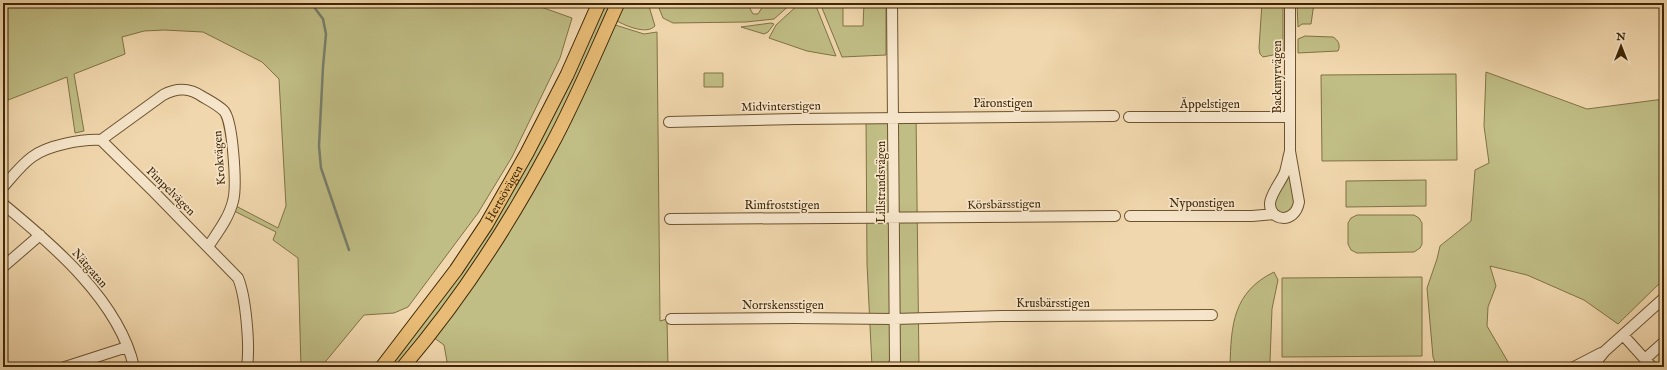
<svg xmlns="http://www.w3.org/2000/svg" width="1667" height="370" font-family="'IM FELL English',serif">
<rect width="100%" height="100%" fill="#f1d7ad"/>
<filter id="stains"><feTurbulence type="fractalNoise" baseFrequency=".005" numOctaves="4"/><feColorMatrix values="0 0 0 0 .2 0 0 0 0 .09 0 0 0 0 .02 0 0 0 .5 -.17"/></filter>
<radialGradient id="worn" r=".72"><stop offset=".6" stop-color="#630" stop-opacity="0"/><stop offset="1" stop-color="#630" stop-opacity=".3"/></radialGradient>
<path fill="#c0bd85" stroke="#807245" d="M3,3H542L541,7L572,18L560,58L512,157L478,213L408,307L394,313L364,315L321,367H301L298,258L273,240L276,232L230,209L232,204L278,228L286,206L279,79L262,62L203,32L164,30L144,31L122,37L125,54L74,74L84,131L75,133L67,77L3,102Z
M605,3H611C586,60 561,118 531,173C492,241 447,307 396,367H388L500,213L546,130L572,77Z
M626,3H648L655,26C647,35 626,26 617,21L616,20L623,5Z
M657,3H747L753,14H758L765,3H792L774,19L746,22L673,23L663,18Z
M800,3H814L816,6L836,56L807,51L769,38L776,25Z
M820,3H843V26H863L864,3H886V55L842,57Z
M1262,3H1283V53L1263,57L1260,54L1259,48Z
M1297,3H1314L1311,24H1302L1298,27Z
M609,23L644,34L657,32L660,321L667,319L668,367H448L444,345L430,335L519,203Z
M771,23L774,24L768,32L764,34L741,27Z
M1305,36L1333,37C1338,40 1341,45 1338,51L1298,53V39Z
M1486,72L1587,109L1664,99V279L1618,324L1584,300L1527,275L1490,266L1496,286L1488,307L1487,326L1511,367H1437L1433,357L1427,288L1437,259L1440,246L1471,221L1475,170L1489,163L1484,126Z
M704,73H723V87H704Z
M1456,74L1457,160L1322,161L1321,75Z
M916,113L919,367H872L867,264L866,117Z
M1290,152L1299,202L1290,217L1272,213L1277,187Z
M1426,180V206L1346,207V181Z
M1357,215H1414L1419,218L1422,223V244L1420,248L1414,252L1357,253L1351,250L1348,244V223L1351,218Z
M1274,272L1278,280L1272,309L1270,361L1271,367H1230C1231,325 1233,292 1274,272Z
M1422,277V356L1282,357V278Z"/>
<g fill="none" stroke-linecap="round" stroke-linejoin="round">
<path stroke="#777e6b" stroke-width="2.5" d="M311,3L323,19L326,34L323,67L319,146L321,168L349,250"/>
<defs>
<path id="minor" d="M892,3L895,361L893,367
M1129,117H1290
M669,122L796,119L1114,116
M101,140L163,95C178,87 190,88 203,97C210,101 218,105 224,111C233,121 237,187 233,201C229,218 217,233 208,247
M1290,151C1288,158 1287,165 1285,172C1281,182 1271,193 1270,203C1269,221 1295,225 1299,202L1290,151V3
M3,187C12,177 21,165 32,157C48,145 82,139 101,140L153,191L238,278C246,297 250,346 247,367
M3,204C53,245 119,301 134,367
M1130,216H1252L1274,214
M670,219L1115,216
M3,267L40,235
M671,319L794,318L894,319L1002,316L1212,315
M1623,335L1652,367
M1645,359L1664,342
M65,367L127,347
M1574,367L1601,353
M1595,367L1597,361L1605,351L1664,298"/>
<g id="major">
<path id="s1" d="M382,367L456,270L486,225L527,153L567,75L599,3"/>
<path d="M403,367C461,299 509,225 551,146C576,100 596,51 618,3"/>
</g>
</defs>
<use href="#minor" stroke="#6c532f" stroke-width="12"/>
<use href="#major" stroke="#402705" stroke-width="15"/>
<use href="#minor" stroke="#f6e5ca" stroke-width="10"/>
<use href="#major" stroke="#e8bc76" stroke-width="13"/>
</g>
<g text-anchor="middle" stroke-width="3.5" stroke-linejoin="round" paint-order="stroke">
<g font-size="12" fill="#402705" stroke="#f6e5ca">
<text transform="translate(1277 77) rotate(-90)" y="4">Backmyrvägen</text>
<text x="1003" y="107">Päronstigen</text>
<text x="1210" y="108">Äppelstigen</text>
<text transform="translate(781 106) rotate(-1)" y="4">Midvinterstigen</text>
<text transform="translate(219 158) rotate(-94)" y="4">Krokvägen</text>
<text transform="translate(881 182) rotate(-90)" y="4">Lillstrandsvägen</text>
<text transform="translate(171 191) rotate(45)" y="4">Pimpelvägen</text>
<text dy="4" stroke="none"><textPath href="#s1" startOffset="212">Hertsövägen</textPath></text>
<text x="1202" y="207">Nyponstigen</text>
<text transform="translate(1004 204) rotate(-1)" y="4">Körsbärsstigen</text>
<text x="782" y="209">Rimfroststigen</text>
<text transform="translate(90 268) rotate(49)" y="4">Nätgatan</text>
<text x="1053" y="307">Krusbärsstigen</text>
<text x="783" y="309">Norrskensstigen</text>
</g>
</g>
<rect width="1667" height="370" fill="none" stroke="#f1d7ad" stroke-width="16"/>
<rect x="4" y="4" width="1659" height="362" fill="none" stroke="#402705" stroke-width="2"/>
<rect x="8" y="8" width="1651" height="354" fill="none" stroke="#402705"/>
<g transform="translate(1621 46)" stroke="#f6e5ca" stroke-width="3" paint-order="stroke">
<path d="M0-3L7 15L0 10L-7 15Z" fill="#402705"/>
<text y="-6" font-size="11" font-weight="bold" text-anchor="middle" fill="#402705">N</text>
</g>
<rect width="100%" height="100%" filter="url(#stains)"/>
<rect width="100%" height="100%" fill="url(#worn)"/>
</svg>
